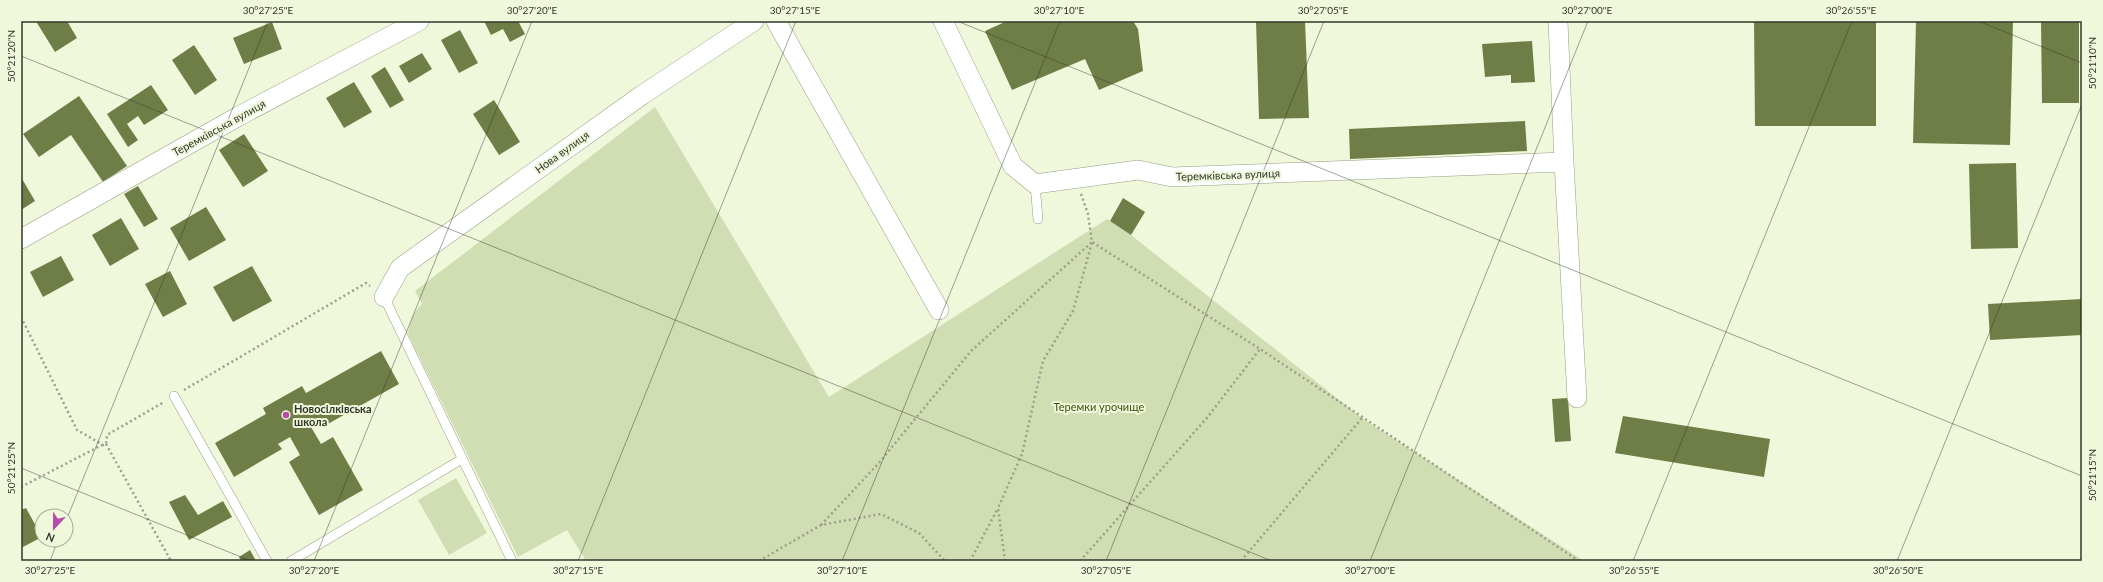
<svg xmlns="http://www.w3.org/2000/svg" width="2103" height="582" font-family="Lato,sans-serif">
<rect width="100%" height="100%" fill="#eff8db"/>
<path fill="#d1deb4" d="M655,107L829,397L1107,219L1131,235L1362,418L1584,561H586L567,530L518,557L408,334C410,321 412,313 422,304L415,291Z
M456,478L487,533L449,555L418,500Z"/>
<path fill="#6f7e46" d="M41,21H67L77,38L55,52L37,23Z
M484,21H518L525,34L510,42L503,29L491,35Z
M1007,21H1133L1138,29L1143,71L1099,90L1085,59L1012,90L985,31Z
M1256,21H1305L1309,118L1259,119Z
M1754,21H1876V126H1755Z
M1916,21H2013L2010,145L1913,143Z
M2041,21H2079V103H2042Z
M272,22L282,49L244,64L233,38Z
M460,30L478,63L459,73L441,40Z
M1532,41L1535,82L1511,83V75L1485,77L1482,44Z
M194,45L217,80L195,95L172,60Z
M422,53L432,69L409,83L399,66Z
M385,67L404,100L390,108L371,76Z
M354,82L372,112L344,128L326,98Z
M151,85L168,110L144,125L138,116L127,124L138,140L128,147L107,114Z
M79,96L127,166L103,182L71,135L39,157L23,134Z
M494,100L520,142L499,155L473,114Z
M1525,121L1527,151L1350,159L1349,129Z
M244,134L268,171L243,187L219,150Z
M2016,163L2018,248L1971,249L1969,164Z
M21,177L35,201L21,210Z
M138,186L158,219L144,227L124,194Z
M1123,198L1145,212L1131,235L1110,221Z
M206,207L226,240L189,261L170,228Z
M121,218L139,249L110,266L92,235Z
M61,256L74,280L43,297L30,272Z
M252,266L272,301L233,322L213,287Z
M170,271L187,304L163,317L145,284Z
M2082,299V335L1990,340L1988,304Z
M381,351L399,384L326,425L323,420L311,427L321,444L333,437L363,490L319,515L289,462L300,455L290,437L278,444L282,449L234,477L215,443L266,414L263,408L302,386L306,393Z
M1568,398L1571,441L1555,442L1552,399Z
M1623,416L1770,439L1764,477L1615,453Z
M185,495L198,515L223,501L232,517L189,540L169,502Z
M26,508L42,537L21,548V510Z
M250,550L256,561H241L239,557Z"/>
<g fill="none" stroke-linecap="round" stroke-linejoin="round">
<defs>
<path id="lane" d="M1035,184L1038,219
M384,297L512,561
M174,396L267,561
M291,561L462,459"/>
<path id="street" d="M776,21L939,310
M943,21L1013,166L1035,184L1138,170L1172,177L1564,162
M1558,21L1564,162L1577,398
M21,239L239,116L419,21
M384,297L400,268L642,95L754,21"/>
</defs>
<use href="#lane" stroke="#979f84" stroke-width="10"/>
<use href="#street" stroke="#979f84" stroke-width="20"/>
<path stroke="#9aa08b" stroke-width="2.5" stroke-dasharray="2 3" stroke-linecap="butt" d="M1081,194L1088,214L1092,242L1260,349L1579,561
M21,317L77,430L103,445L106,444L107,435L164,402
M184,390L366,283L370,286
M106,444L171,561
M21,487L102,445
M821,525L878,464L971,351L1092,242
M759,561L821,525L881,514L919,533L945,561
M970,561L998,508
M1005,561L998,508L1022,454L1043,361L1073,311L1092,242
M1080,561L1206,419L1260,349
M1241,561L1362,418"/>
<use href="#lane" stroke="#fff" stroke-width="9"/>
<use href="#street" stroke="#fff" stroke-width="19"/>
</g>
<path fill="none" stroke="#33362b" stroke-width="1" stroke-opacity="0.45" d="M957,21L2082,476M1978,21L2082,63M21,56L1272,561M21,468L251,561M66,521L268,21M50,561L58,540M314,561L532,21M578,561L796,21M842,561L1060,21M1106,561L1324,21M1370,561L1588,21M1633,561L1852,21M1897,561L2082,104"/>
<circle fill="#b64bab" stroke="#eff8db" stroke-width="1.5" cx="286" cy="415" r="4"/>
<g text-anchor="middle" stroke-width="4" stroke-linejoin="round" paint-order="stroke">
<g font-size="11" fill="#33362b" stroke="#eff8db">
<text transform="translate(219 128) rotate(-29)" y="4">Теремківська вулиця</text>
<text transform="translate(562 152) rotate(-36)" y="4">Нова вулиця</text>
<text transform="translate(1228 175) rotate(-2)" y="4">Теремківська вулиця</text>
</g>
<g font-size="11" fill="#42500f" stroke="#eff8db">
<text x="1099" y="411">Теремки урочище</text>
</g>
<g font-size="11" font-weight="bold" fill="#33362b" stroke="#eff8db" text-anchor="start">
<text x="294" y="413">Новосілківська<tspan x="294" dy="13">школа</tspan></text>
</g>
</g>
<rect width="2103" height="582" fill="none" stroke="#eff8db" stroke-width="44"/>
<g transform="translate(54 528) rotate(202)"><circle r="19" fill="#eff8db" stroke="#a4aa95"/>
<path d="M0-3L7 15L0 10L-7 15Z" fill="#b64bab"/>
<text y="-6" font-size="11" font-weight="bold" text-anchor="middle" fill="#33362b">N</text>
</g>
<rect x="22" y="22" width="2059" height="538" fill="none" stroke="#33362b" stroke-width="1.5"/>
<g font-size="10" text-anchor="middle" fill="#33362b">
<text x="268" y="14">30°27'25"E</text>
<text x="532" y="14">30°27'20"E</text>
<text x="795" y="14">30°27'15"E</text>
<text x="1059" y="14">30°27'10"E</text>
<text x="1323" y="14">30°27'05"E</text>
<text x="1587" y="14">30°27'00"E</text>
<text x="1851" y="14">30°26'55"E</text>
<text transform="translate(11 56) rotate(-90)" y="4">50°21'20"N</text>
<text transform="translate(2092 63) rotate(-90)" y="4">50°21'10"N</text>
<text transform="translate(11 468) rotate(-90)" y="4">50°21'25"N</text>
<text transform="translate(2092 475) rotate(-90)" y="4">50°21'15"N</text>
<text x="50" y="574">30°27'25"E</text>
<text x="314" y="574">30°27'20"E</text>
<text x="578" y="574">30°27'15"E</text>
<text x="842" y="574">30°27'10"E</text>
<text x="1106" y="574">30°27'05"E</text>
<text x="1370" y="574">30°27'00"E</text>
<text x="1634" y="574">30°26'55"E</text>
<text x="1898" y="574">30°26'50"E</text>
</g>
</svg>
